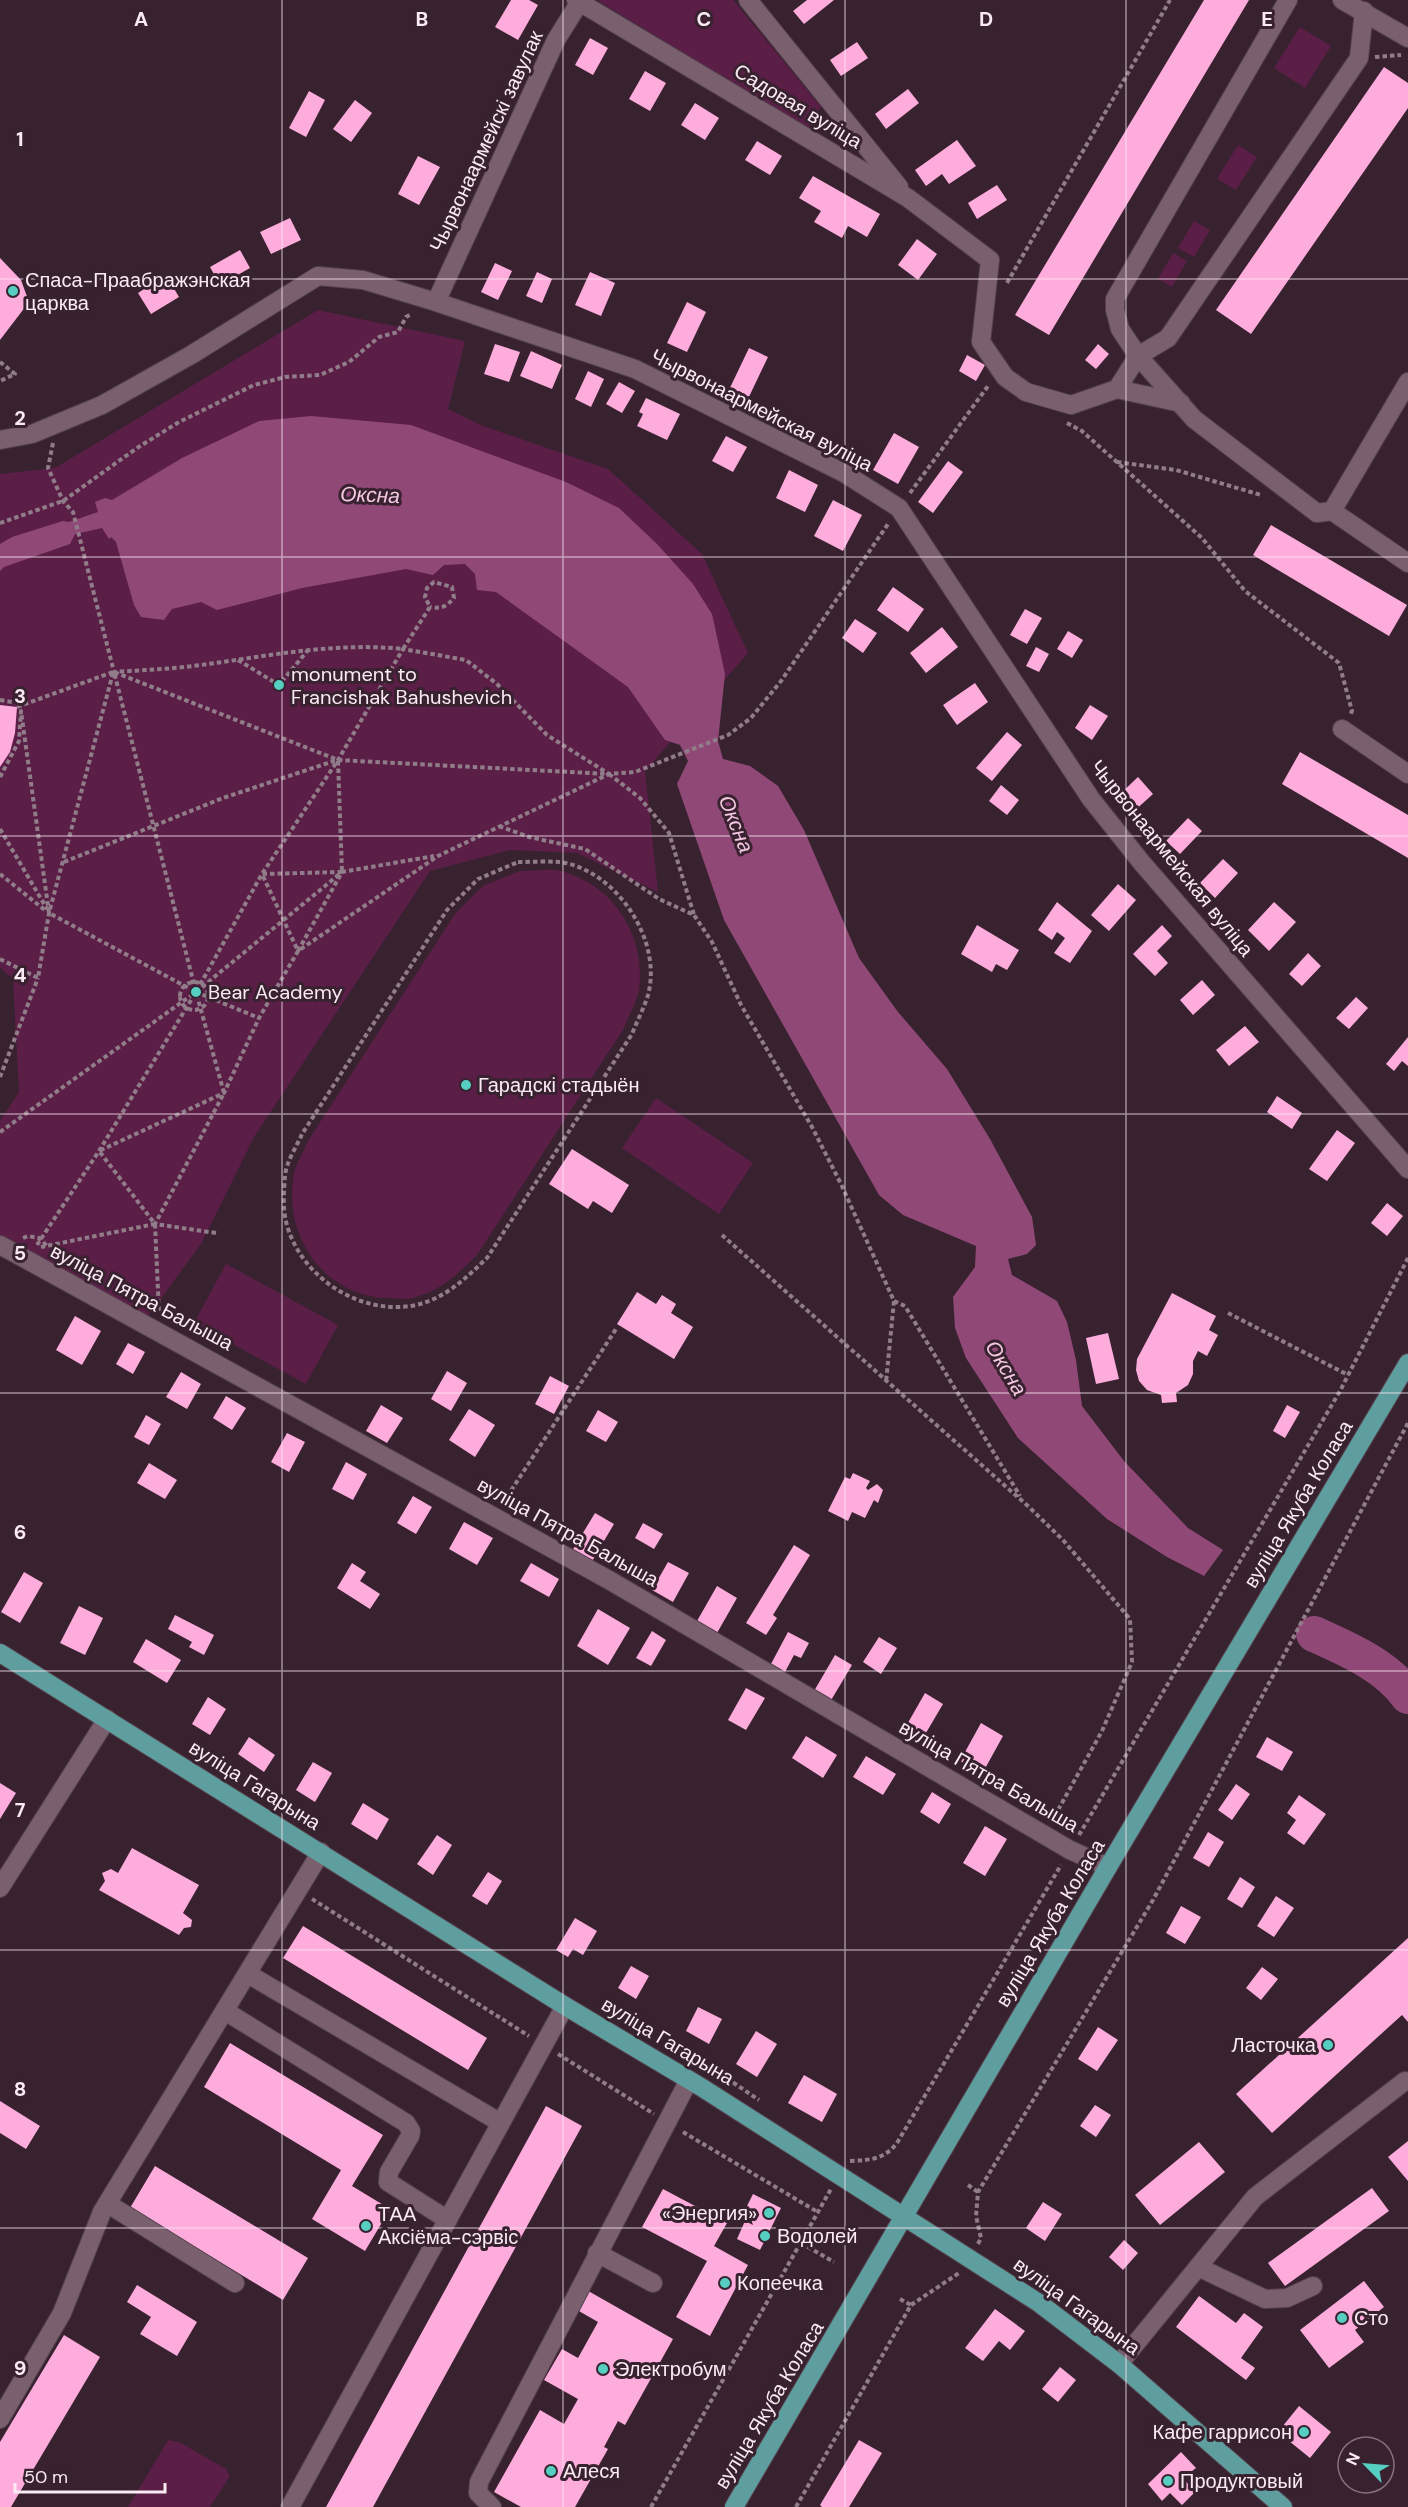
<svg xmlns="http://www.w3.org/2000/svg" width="1408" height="2507" font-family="'DM Sans',sans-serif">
<rect width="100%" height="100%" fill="#392230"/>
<path fill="#5b1e47" d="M597,0H733L821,107L808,129Z
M1300,27L1331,46L1305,88L1274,68Z
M1238,145L1257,157L1236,190L1217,179Z
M1194,221L1210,230L1194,257L1178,248Z
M1173,253L1187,261L1172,287L1158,279Z
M318,310L465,341L448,409L483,426L608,469L702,554L748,653L645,771L658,892L577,853L510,850L430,871L254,1137L201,1244L145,1320L0,1237V1121L19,1092L13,979L0,968V474L55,468Z
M520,871C532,871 549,868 561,871C614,885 646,936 639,990C637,1002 628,1016 624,1028L477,1255C458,1274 440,1291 413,1298C406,1300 397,1298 390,1298C327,1298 285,1240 293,1180C294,1167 303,1153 308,1141L455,914L483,886Z
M656,1098L753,1163L719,1214L622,1148Z
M226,1264L338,1325L306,1384L194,1323Z
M168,2440L179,2442L226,2469L230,2476L210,2507H128Z"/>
<path fill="#904976" d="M311,416L411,425L566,482L619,508L657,544L693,584L712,614L725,674L718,741L723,759L750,766L778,786L804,830L859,958L898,1012L947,1069L990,1139L1032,1217L1036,1245L1027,1254L1008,1259L1012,1275L1057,1301L1067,1322L1076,1360L1082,1406L1124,1461L1188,1528L1223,1550L1204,1576L1167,1557L1107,1519L1018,1438L966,1358L955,1328L953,1297L975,1267L976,1246L903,1215L879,1195L724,920L677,784L688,761L680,745L665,740L628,687L496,592L477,590L475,574L465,564L444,565L433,575L406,569L302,588L217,610L201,602L172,609L164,620L141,617L134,605L116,542L111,537L109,539L102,528L75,534L70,544L4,567L0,571V544L12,537L63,521L69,522L98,512L95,502L105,498L112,500L182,458L259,421Z"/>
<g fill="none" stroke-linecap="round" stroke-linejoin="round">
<path stroke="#904976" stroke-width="36" d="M1314,1634C1347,1649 1386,1665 1408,1696"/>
</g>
<path fill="#fdacdc" d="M511,0H529L538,5L518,40L495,27Z
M807,0H834L804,24L793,11Z
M1204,0H1249L1049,335L1015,315Z
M590,38L608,48L593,75L575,65Z
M857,42L868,58L841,76L830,60Z
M1384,67L1408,83V108L1251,334L1216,310Z
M645,71L666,83L650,111L629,99Z
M908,89L919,103L886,129L875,114Z
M309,91L325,100L306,137L289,128Z
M355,100L372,113L351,142L333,129Z
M695,103L719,118L705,140L681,125Z
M957,140L976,166L949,184L942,174L926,186L915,170Z
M757,141L782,156L770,175L745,160Z
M418,156L440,167L419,205L398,194Z
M813,176L880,214L867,237L848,226L842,238L814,222L821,211L799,198Z
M997,185L1007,200L977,219L968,203Z
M290,218L301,240L271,254L260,232Z
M917,239L937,254L918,280L898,265Z
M240,250L250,268L220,285L210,267Z
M0,258L21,280L29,302L0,340Z
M495,263L512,271L498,300L481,292Z
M537,272L552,279L542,303L526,296Z
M590,272L615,283L601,316L575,305Z
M166,275L179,297L151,314L138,293Z
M687,302L706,312L687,352L667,343Z
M495,344L520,352L509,382L484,374Z
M1098,344L1109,354L1096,369L1085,360Z
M749,348L768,357L746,403L727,394Z
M531,351L562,365L552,389L520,376Z
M967,355L985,365L976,381L959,371Z
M588,371L604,379L591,407L575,399Z
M619,382L635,391L622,413L606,404Z
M646,398L680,414L667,440L637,426L643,414L639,412Z
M894,433L919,447L898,484L873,470Z
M726,436L747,447L733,472L712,461Z
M948,461L963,472L933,513L918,502Z
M789,470L818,485L805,512L776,498Z
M833,500L862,515L843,551L814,536Z
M1271,525L1407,605L1389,636L1253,555Z
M893,587L924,609L908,632L877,610Z
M1025,609L1042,618L1027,644L1010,635Z
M855,619L877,633L863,653L842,638Z
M942,627L958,647L926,673L910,653Z
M1068,631L1083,640L1072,658L1057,649Z
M1036,647L1049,654L1039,672L1026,666Z
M975,683L988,702L957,725L943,705Z
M0,705L17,707L15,733L10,752L0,767Z
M1090,705L1108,716L1092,740L1075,728Z
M1007,732L1022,745L992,781L976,768Z
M1300,752L1408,815V858L1282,784Z
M1138,777L1153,794L1133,812L1118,796Z
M1001,785L1019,800L1007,815L989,801Z
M1188,818L1202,831L1180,854L1166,841Z
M1223,859L1238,873L1215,898L1200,883Z
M1118,884L1136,900L1109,931L1091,915Z
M1057,902L1092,931L1070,963L1054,953L1065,938L1057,932L1052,940L1038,930Z
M1274,902L1296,922L1269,951L1248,930Z
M977,925L1019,950L1007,970L996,964L992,972L961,954Z
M1162,925L1172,936L1157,951L1168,963L1155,976L1133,954Z
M1308,953L1321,966L1302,986L1289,974Z
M1202,980L1215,995L1193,1015L1180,1000Z
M1356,997L1368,1008L1349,1029L1336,1018Z
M1245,1026L1259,1042L1229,1066L1216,1050Z
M1408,1037V1066L1402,1061L1394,1071L1386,1064Z
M1277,1096L1302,1113L1292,1129L1267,1112Z
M1337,1130L1355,1143L1327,1181L1309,1169Z
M572,1149L629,1185L612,1213L593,1201L588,1209L549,1184Z
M1387,1203L1403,1216L1387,1236L1371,1223Z
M637,1292L656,1304L662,1295L676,1304L671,1313L693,1327L674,1359L617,1324Z
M1172,1293L1216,1316L1209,1330L1218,1335L1207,1356L1198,1351L1193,1361V1374L1188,1385L1176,1393L1177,1402L1162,1403L1161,1395L1147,1390L1139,1381L1136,1370L1137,1359Z
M75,1316L101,1331L82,1365L56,1350Z
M1108,1333L1119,1379L1096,1384L1086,1338Z
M128,1343L145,1352L133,1374L116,1364Z
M447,1371L467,1383L451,1411L431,1399Z
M181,1372L201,1384L187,1409L166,1397Z
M550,1376L569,1386L554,1414L535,1404Z
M226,1396L246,1408L232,1430L213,1418Z
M381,1405L403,1418L387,1443L366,1431Z
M1287,1405L1300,1412L1285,1438L1273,1431Z
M469,1409L495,1425L475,1457L449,1440Z
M598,1410L618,1422L606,1442L586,1431Z
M146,1415L161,1424L149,1445L134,1437Z
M287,1433L305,1442L289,1472L271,1462Z
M346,1462L367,1474L353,1500L332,1489Z
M149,1463L177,1480L165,1499L137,1483Z
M853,1473L870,1481L866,1488L868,1490L877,1484L883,1490L878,1503L874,1500L865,1518L852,1512L848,1521L828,1511L845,1477L850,1479Z
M413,1496L432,1507L416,1534L397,1523Z
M595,1513L614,1524L591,1563L572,1551Z
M464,1522L493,1538L477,1565L449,1549Z
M643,1523L663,1534L654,1549L635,1538Z
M794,1545L810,1555L773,1615L777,1618L766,1635L746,1623Z
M668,1562L689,1573L673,1602L652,1590Z
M352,1563L366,1572L360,1581L380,1594L370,1609L337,1588Z
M531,1563L559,1579L549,1597L520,1581Z
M24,1572L43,1583L20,1623L1,1612Z
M717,1586L737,1598L717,1633L697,1621Z
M79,1606L103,1618L85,1655L60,1643Z
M598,1609L630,1628L608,1665L577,1646Z
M175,1615L214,1635L204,1655L189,1647L192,1642L168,1629Z
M652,1631L666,1640L651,1666L636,1658Z
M788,1632L809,1643L801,1658L794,1655L785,1672L771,1664Z
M879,1637L897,1648L881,1674L863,1662Z
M146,1639L181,1660L167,1683L133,1662Z
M835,1655L852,1665L827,1707L810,1698Z
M746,1688L765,1698L746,1730L728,1720Z
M925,1693L943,1704L923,1738L905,1728Z
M208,1697L226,1709L210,1735L192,1724Z
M981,1723L1003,1736L982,1774L960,1761Z
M806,1736L837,1755L823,1778L792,1758Z
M249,1737L275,1755L264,1772L238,1754Z
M1267,1737L1293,1752L1282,1771L1256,1757Z
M866,1756L896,1774L883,1795L853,1777Z
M313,1762L332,1773L315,1802L296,1790Z
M0,1783L16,1793L0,1819Z
M1236,1784L1250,1794L1232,1820L1218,1810Z
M932,1792L951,1804L939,1824L920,1812Z
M1299,1795L1326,1814L1304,1845L1287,1833L1296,1820L1287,1813Z
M363,1803L389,1819L377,1840L351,1824Z
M985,1826L1007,1839L985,1876L963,1863Z
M1208,1832L1224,1842L1209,1867L1193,1858Z
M437,1835L452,1845L433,1875L417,1864Z
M132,1848L199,1885L183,1913L192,1920L191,1927L184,1928L179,1935L99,1890L105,1881L102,1873L111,1869L118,1873Z
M488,1872L502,1881L487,1905L472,1896Z
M1240,1877L1255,1887L1242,1908L1227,1899Z
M1276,1896L1294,1908L1274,1937L1257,1926Z
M1181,1906L1201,1917L1185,1944L1166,1933Z
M575,1918L597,1931L583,1955L573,1949L568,1957L556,1950Z
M303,1926L487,2038L468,2070L283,1958Z
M1408,1938V2022L1402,2015L1272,2133L1236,2094Z
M631,1966L649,1976L636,1999L618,1988Z
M1262,1967L1278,1979L1261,2000L1246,1988Z
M698,2007L722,2019L709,2044L686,2031Z
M1098,2027L1118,2040L1097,2071L1078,2059Z
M756,2031L777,2044L757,2077L736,2064Z
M230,2043L383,2135L352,2186L390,2209L365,2251L312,2219L341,2170L204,2087Z
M804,2075L837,2094L822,2122L788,2103Z
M0,2101L40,2126L26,2149L0,2133Z
M1095,2105L1111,2115L1096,2137L1080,2126Z
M546,2106L582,2126L373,2507H326Z
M1408,2141V2181L1388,2157Z
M1199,2142L1225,2172L1160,2225L1135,2195Z
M155,2166L308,2258L283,2300L130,2208Z
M1372,2188L1389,2211L1285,2286L1268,2263Z
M663,2189L727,2223L714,2246L748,2265L710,2336L676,2317L707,2261L642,2227Z
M753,2194L781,2208L760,2250L737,2239L745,2221L753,2225L747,2206Z
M1043,2202L1062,2214L1045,2241L1026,2228Z
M1124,2240L1138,2253L1123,2270L1109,2257Z
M1364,2281L1384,2307L1355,2330L1364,2342L1329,2368L1300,2330Z
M137,2285L197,2322L177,2356L140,2334L151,2317L127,2302Z
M583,2288L673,2339L625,2425L618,2421L604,2447L608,2449L575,2507H521L494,2492L540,2410L564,2424L578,2399L544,2380L562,2349L578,2358L598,2322L572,2307Z
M1199,2296L1236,2323L1244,2313L1263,2327L1241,2358L1255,2368L1246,2380L1176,2327Z
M995,2309L1025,2331L1010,2350L999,2341L983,2361L965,2348Z
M64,2335L100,2357L11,2507H0V2442Z
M1060,2367L1076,2380L1058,2402L1042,2389Z
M1299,2406L1331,2432L1310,2458L1278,2432Z
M859,2440L882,2453L849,2507H822L820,2505Z
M1181,2452L1196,2468L1183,2478L1195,2492L1182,2505L1170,2493L1162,2501L1148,2484Z"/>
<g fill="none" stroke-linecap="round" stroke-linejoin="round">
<defs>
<path id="minor" d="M576,0L908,198L990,260L981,342L1005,377L1026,392L1071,405L1117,389L1181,403
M748,0L899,187
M1288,0L1115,299V310L1120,329L1138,356L1194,419L1317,513L1332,511L1408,563
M1342,0L1408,38
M436,302L556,40L581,0
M1117,389L1138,356L1168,338L1359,58L1364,11
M0,440L32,434L102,405L191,355L318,276L363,280L436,302L635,369L844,473L899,508L1091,799L1142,863L1408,1169
M1332,511L1408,382
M1342,729L1408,774
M0,1245L609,1580L1070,1850L1108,1867
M0,1888L107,1719
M248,1974L501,2123
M225,2011L406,2123L411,2131L410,2136L389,2172L388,2182L448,2220
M108,2204L235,2283
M597,2253L653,2283
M1198,2267L1265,2299L1287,2298L1313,2286
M1119,2364L1255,2197L1405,2081
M0,2419L62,2313L102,2212L321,1852
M290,2507L565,2006
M492,2507L478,2493L479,2482L689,2080"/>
<path id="major" d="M0,1653L565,2006L701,2087L1039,2303L1119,2364L1283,2507
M734,2507L1108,1867L1408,1363"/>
</defs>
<use href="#minor" stroke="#54414d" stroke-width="20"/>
<use href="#major" stroke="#54414d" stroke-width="20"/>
<path stroke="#917d89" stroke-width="4" stroke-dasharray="4.5 3" stroke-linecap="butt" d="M1375,57L1401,55
M1007,283L1170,0
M0,362L15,374L0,381
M1067,423L1082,431L1202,538L1245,591L1339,663L1352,711L1350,715
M53,443L48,468L63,501L73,512L114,672C143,670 172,669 201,665C268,656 334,642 403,649L430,607L425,597L427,588L434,582L452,587L454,598C446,607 441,609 430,607
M1117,462L1176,470L1261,495
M910,493L988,386
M0,523L63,501L137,448L179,422L254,385L285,377L320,375L349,362L379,337L398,332L406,317L411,314
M238,660L279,685L308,650
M0,700L23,704
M17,707L113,672
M338,761L342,872
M609,774L640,798L669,833L694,915
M0,777L19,741L21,711L49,913L196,992L114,672L338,760L609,774L438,856L298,951L259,1018L224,1093L99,1151L155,1224L41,1247
M499,826L529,837L585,849L659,899L694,915L712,942L741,1005L812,1127L841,1184L894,1301L886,1382
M0,829L47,909
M64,862L223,798L337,760
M518,862C532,862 547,861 560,862C616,870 663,940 648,995C644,1008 637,1021 632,1034L487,1258C466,1278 446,1298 416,1305C358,1317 296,1274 285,1217C283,1205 284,1188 285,1176C286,1162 297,1146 302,1134L447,910L478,879Z
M342,872L262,874L298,951L342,872L434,856
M0,874L46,911
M0,959L38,978L49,913L113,673
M180 996a14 14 0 1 1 28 0a14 14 0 1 1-28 0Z
M0,1077L38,978
M0,1132L196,992L259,1018
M155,1224L159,1313
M216,1233L155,1224L224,1093L196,992L342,872
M722,1235L1029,1507L1063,1540L1130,1619L1132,1662L1102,1731L1053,1819
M23,1238L28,1236L39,1238L47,1246
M37,1245L99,1151L196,992L262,874L338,760L403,649L466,660L497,684L547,735L609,774L635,772L728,735L751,718L781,681L888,524
M894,1301L905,1306L1020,1496
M1228,1313L1348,1375
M503,1503L616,1329
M1079,1835L1340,1391L1408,1258
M312,1899L529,2036
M558,2054L654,2114
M710,2074L713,2069L759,2100
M683,2132L816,2211
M850,2161C869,2160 884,2160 897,2143L1061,1865
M968,2185L978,2192
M801,2243L834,2262
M978,2244L981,2238L976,2216L978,2192L1153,1900L1408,1423
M900,2299L911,2305
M651,2507L831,2189
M796,2507L911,2305L959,2273"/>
<use href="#minor" stroke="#7a5f6f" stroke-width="18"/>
<use href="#major" stroke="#5f9e9e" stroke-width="18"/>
</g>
<path fill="none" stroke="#faeaf3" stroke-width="1.5" stroke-opacity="0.55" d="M282,0V2507M563,0V2507M845,0V2507M1126,0V2507M0,279H1408M0,557H1408M0,836H1408M0,1114H1408M0,1393H1408M0,1671H1408M0,1950H1408M0,2228H1408"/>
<g fill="#56cec2" stroke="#392230" stroke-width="2">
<circle cx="13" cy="291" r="6"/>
<circle cx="279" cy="685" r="6"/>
<circle cx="196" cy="992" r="6"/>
<circle cx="466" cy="1085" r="6"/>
<circle cx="1328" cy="2045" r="6"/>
<circle cx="769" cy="2213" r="6"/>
<circle cx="366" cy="2226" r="6"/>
<circle cx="765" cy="2236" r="6"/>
<circle cx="725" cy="2283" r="6"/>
<circle cx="1342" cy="2318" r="6"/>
<circle cx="603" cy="2369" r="6"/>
<circle cx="1304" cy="2432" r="6"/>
<circle cx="551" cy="2471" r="6"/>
<circle cx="1168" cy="2481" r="6"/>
</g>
<g text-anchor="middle" stroke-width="6" stroke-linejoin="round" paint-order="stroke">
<g font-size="20" fill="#faeaf3" stroke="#392230">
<text transform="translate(798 106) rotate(31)" y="7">Садовая вуліца</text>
<text transform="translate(486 141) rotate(-65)" y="7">Чырвонаармейскі завулак</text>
<text transform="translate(762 410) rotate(27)" y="7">Чырвонаармейская вуліца</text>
<text transform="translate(1172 858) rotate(51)" y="7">Чырвонаармейская вуліца</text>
<text transform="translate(142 1297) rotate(28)" y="7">вуліца Пятра Балыша</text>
<text transform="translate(1298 1504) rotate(-59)" y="7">вуліца Якуба Коласа</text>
<text transform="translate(568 1532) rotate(29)" y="7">вуліца Пятра Балыша</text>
<text transform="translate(989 1776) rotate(30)" y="7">вуліца Пятра Балыша</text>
<text transform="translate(255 1785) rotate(32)" y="7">вуліца Гагарына</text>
<text transform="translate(1050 1923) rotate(-59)" y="7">вуліца Якуба Коласа</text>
<text transform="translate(668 2041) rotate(31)" y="7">вуліца Гагарына</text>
<text transform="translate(1077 2306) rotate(36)" y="7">вуліца Гагарына</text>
<text transform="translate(769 2405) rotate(-59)" y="7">вуліца Якуба Коласа</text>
</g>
<g font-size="20" fill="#faeaf3" stroke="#392230" text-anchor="start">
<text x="25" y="287">Спаса-Праабражэнская<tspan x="25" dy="23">царква</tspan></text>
<text x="291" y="681">monument to<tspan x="291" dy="23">Francishak Bahushevich</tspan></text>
<text x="208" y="999">Bear Academy</text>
<text x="478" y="1092">Гарадскі стадыён</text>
<text x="1316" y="2052" text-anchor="end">Ласточка</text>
<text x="757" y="2220" text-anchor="end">«Энергия»</text>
<text x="378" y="2221">ТАА<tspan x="378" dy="23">Аксіёма-сэрвіс</tspan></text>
<text x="777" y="2243">Водолей</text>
<text x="737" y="2290">Копеечка</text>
<text x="1354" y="2325">Сто</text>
<text x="615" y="2376">Электробум</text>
<text x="1292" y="2439" text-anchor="end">Кафе гаррисон</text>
<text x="563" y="2478">Алеся</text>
<text x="1180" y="2488">Продуктовый</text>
</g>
<g font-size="21" font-style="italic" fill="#f3c8e0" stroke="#392230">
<text transform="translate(370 495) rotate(2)" y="7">Оксна</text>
<text transform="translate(736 824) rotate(68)" y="7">Оксна</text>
<text transform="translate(1006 1368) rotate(59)" y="7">Оксна</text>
</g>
</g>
<g font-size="20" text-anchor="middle" font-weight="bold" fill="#faeaf3" stroke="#392230" stroke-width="6" stroke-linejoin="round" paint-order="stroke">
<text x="141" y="26">A</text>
<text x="422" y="26">B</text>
<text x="704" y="26">C</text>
<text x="986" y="26">D</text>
<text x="1267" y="26">E</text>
<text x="20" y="146">1</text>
<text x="20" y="425">2</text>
<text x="20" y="703">3</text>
<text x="20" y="982">4</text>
<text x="20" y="1260">5</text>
<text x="20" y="1539">6</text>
<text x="20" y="1817">7</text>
<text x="20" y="2096">8</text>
<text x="20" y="2375">9</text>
</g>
<g transform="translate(1366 2465) rotate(295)"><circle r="28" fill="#392230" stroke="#86727e" stroke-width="1.5"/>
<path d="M0-4.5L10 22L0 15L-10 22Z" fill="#56cec2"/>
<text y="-9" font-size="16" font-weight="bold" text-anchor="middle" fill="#faeaf3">N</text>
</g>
<path d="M15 2483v9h150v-9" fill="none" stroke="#faeaf3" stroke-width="3"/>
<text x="24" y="2483" font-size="18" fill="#faeaf3" stroke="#392230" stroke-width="4.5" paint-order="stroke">50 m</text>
</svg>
